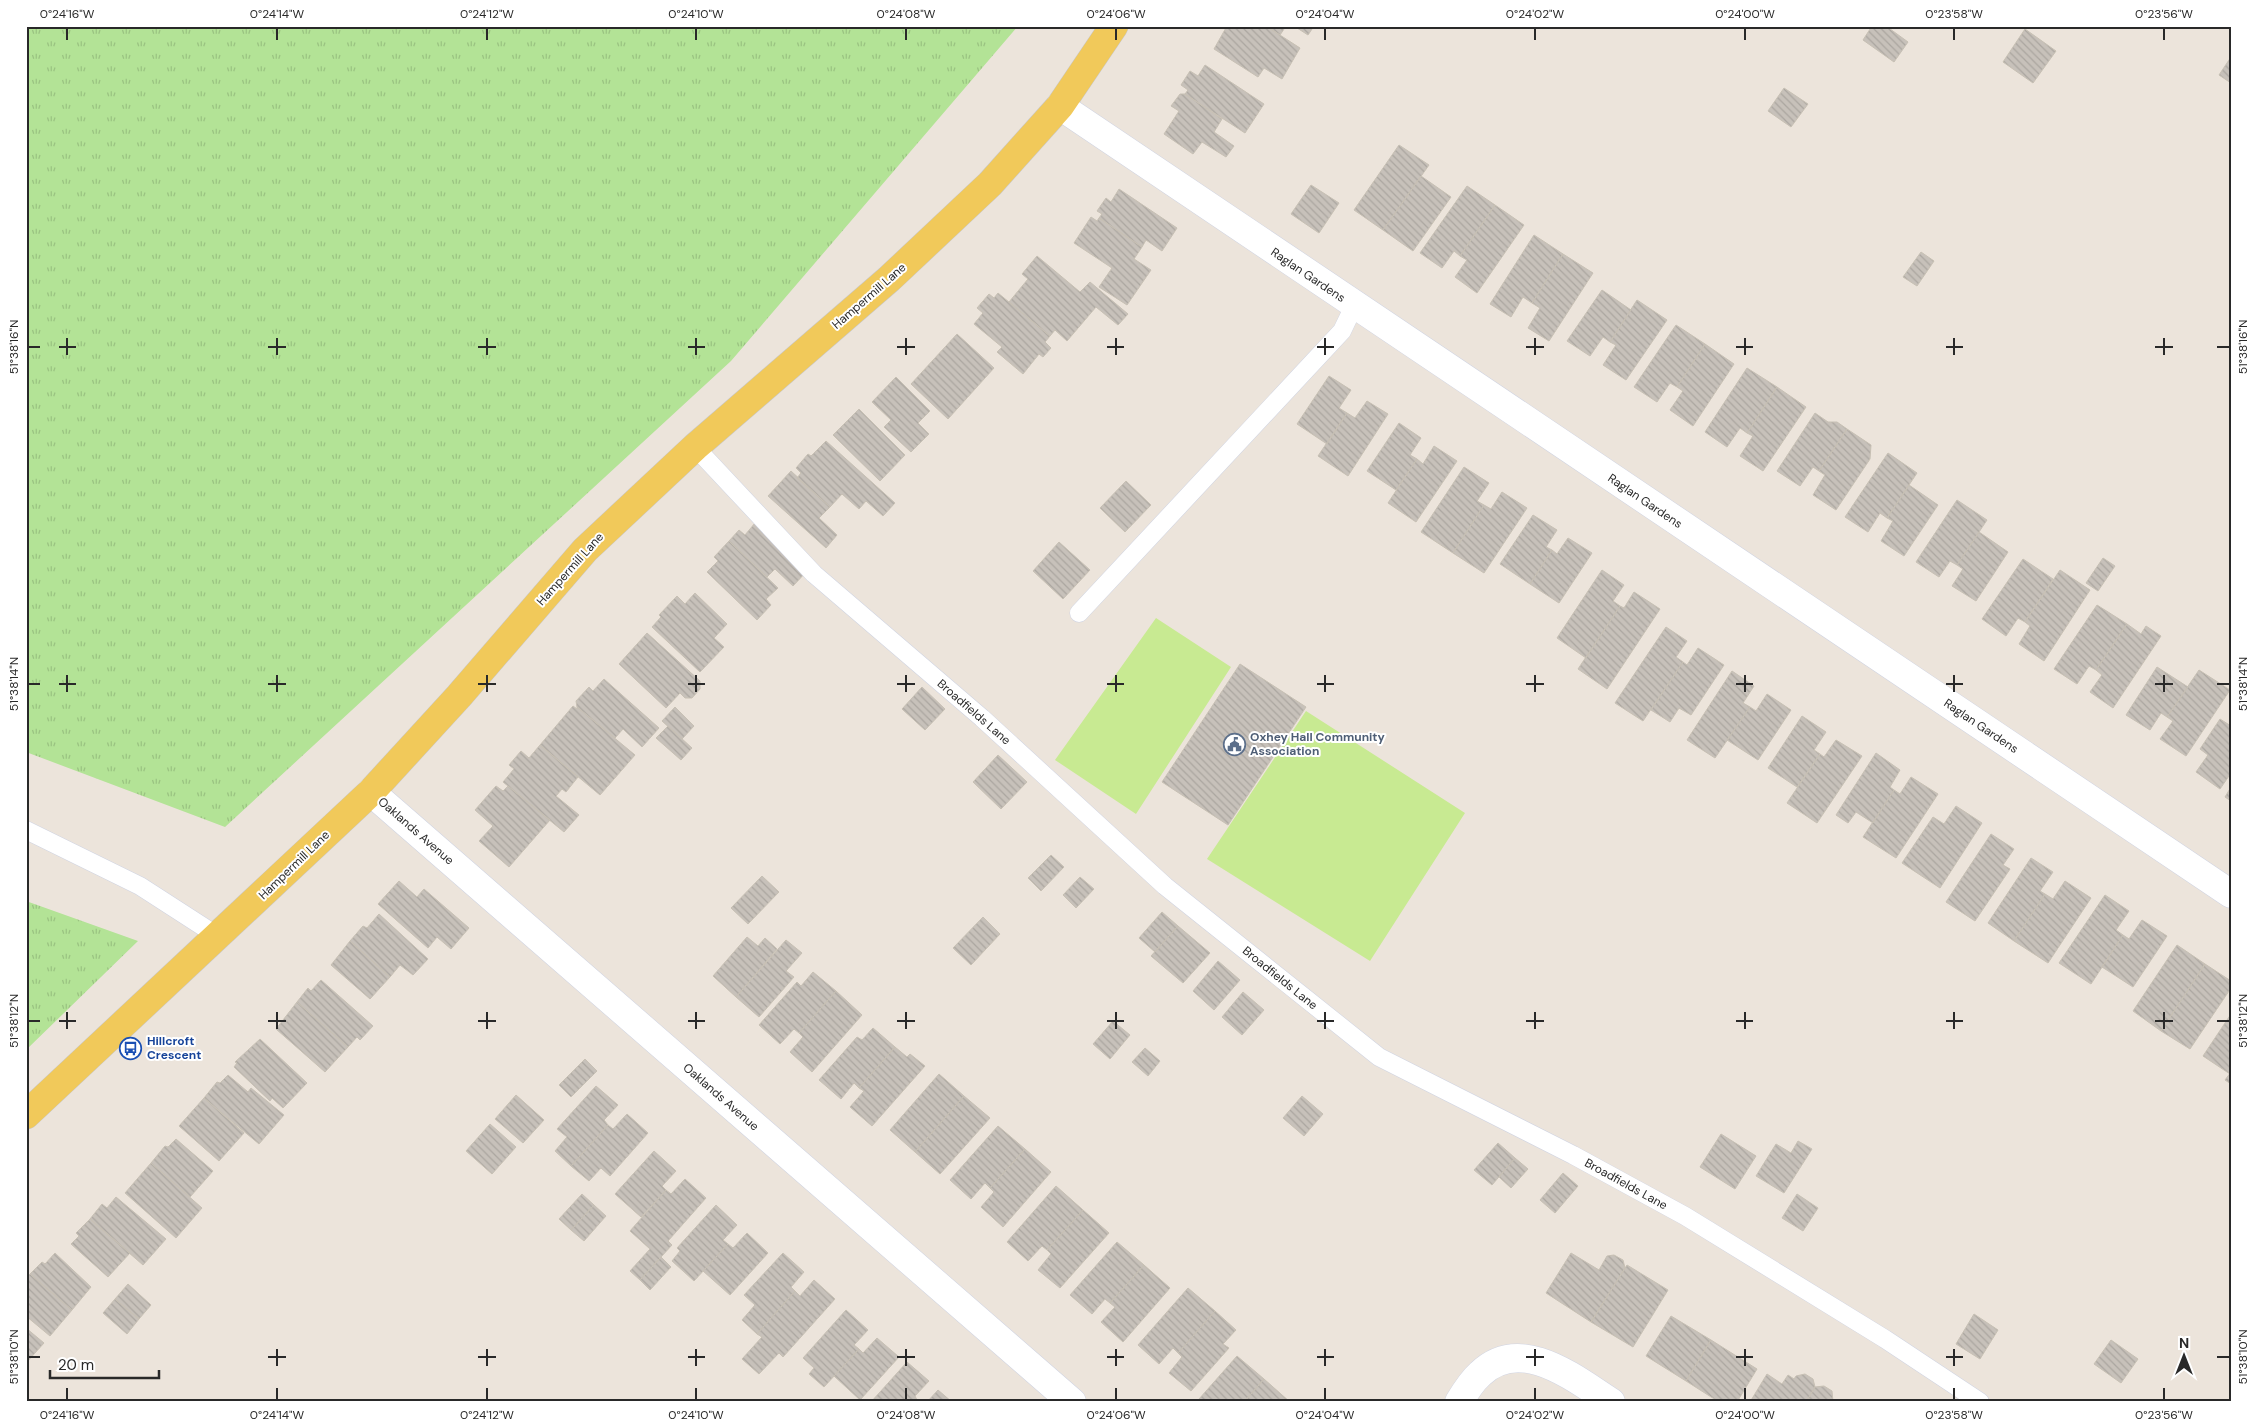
<svg xmlns="http://www.w3.org/2000/svg" width="2257" height="1428" font-family="'DM Sans',sans-serif">
<defs>
<pattern id="grass-tufts" width="24" height="20" patternUnits="userSpaceOnUse" patternTransform="scale(1.25)"><rect width="24" height="20" fill="#b3e396"/><path d="M3 7l-1-3M5 7V3M7 7l1-3M15 17l-1-3M17 17v-4M19 17l1-3" fill="none" stroke="#9ac381"/></pattern>
<pattern id="building-back-hatch" width="6" height="6" patternUnits="userSpaceOnUse" patternTransform="scale(1.25)"><rect width="6" height="6" fill="#c7c1ba"/><path d="M-1 5l2 2M0 0l6 6M5-1l2 2" fill="none" stroke="#aba6a0"/></pattern>
</defs>
<rect width="100%" height="100%" fill="#ece4db"/>
<path fill="url(#grass-tufts)" d="M26,26H1018L731,361L225,827L26,752Z
M26,901L138,941L26,1050Z"/>
<path fill="#c8ea92" d="M1156,618L1231,667L1136,814L1055,760Z
M1306,711L1465,813L1370,961L1207,859Z"/>
<path fill="url(#building-back-hatch)" stroke="#c7c0b4" d="M1227,26H1266L1300,48L1282,79L1264,68L1258,77L1214,49Z
M1266,26H1286L1280,35Z
M1294,26H1314L1308,35Z
M1872,26H1886L1908,42L1894,62L1863,40Z
M2025,29L2056,51L2033,83L2003,62Z
M2231,57V83L2219,75Z
M1205,65L1264,104L1245,133L1185,94L1188,90L1181,85L1190,71L1198,76Z
M1784,88L1808,104L1791,127L1768,111Z
M1180,94H1185L1222,119L1214,132L1234,146L1226,157L1202,142L1193,154L1164,134L1179,111L1171,106Z
M1399,145L1429,165L1383,230L1354,210Z
M1421,176L1451,197L1413,251L1383,230Z
M1311,185L1339,203L1319,233L1291,214Z
M1467,186L1495,205L1460,256L1454,251L1442,268L1420,253Z
M1119,189L1177,228L1162,251L1146,240L1142,247L1099,218L1102,214L1097,211L1106,198L1111,202Z
M1495,205L1524,225L1477,293L1455,277L1467,260L1460,256Z
M1091,217L1097,221L1099,218L1142,247L1134,259L1151,270L1127,305L1099,287L1112,268L1074,243Z
M1534,235L1563,254L1532,303L1523,297L1511,317L1490,304Z
M1921,252L1934,261L1917,286L1903,277Z
M1563,254L1593,273L1549,341L1528,328L1540,308L1532,303Z
M1037,256L1080,292L1090,282L1128,314L1118,325L1096,307L1067,341L1055,330L1050,336L1009,302L1028,279L1022,274Z
M1602,290L1631,310L1610,342L1603,337L1590,356L1567,341Z
M998,293L1050,336L1045,342L1051,348L1043,357L1039,354L1023,374L997,352L1002,347L974,324L983,313L977,308L989,294L994,298Z
M1637,300L1667,320L1626,380L1603,365L1616,345L1610,342Z
M1676,325L1705,344L1677,387L1670,383L1657,402L1634,387Z
M957,334L994,368L948,419L911,384Z
M1705,344L1734,364L1693,426L1670,410L1683,391L1677,387Z
M1747,368L1777,387L1747,433L1740,428L1727,447L1705,432Z
M1329,376L1351,390L1339,408L1347,413L1327,444L1297,424Z
M896,377L930,411L918,423L929,434L911,452L884,427L891,420L872,402Z
M1777,387L1806,407L1763,471L1740,456L1753,436L1747,433Z
M1367,401L1388,414L1348,476L1318,456L1347,413L1355,418Z
M859,409L905,455L880,481L833,435Z
M1815,413L1828,422H1837L1847,429L1819,471L1813,467L1800,486L1777,471Z
M1399,423L1421,438L1410,455L1417,459L1396,490L1367,471Z
M1847,429L1871,445L1870,459L1836,510L1813,495L1825,475L1819,471Z
M826,441L895,503L883,516L866,501L859,509L842,494L830,507L797,478L801,473L796,468L808,454L811,456Z
M1434,446L1457,461L1416,522L1388,503L1417,459L1423,464Z
M1888,453L1917,473L1887,518L1880,513L1868,532L1845,517Z
M1464,467L1489,483L1477,501L1484,505L1453,553L1421,532Z
M791,471L830,507L819,518L837,535L826,548L768,496Z
M1126,481L1151,505L1125,532L1100,508Z
M1909,485L1938,505L1904,556L1881,541L1893,521L1887,518Z
M1502,492L1527,508L1484,573L1453,553L1484,505L1491,509Z
M1957,500L1987,520L1957,565L1950,561L1939,577L1916,562Z
M1533,515L1557,530L1546,547L1552,550L1530,584L1500,564Z
M755,523L807,571L793,586L775,569L767,577L729,541L739,530L745,535Z
M1979,532L2008,552L1976,601L1952,586L1963,569L1957,565Z
M1568,538L1592,553L1559,603L1530,584L1552,550L1557,554Z
M729,541L778,588L766,599L771,605L757,620L707,572L718,561L714,557Z
M1059,542L1090,570L1063,599L1033,571Z
M2103,558L2115,566L2098,591L2086,583Z
M2023,559L2053,579L2025,622L2018,618L2006,636L1982,619Z
M1602,570L1624,585L1613,601L1620,606L1586,658L1557,638Z
M2060,570L2090,590L2044,661L2019,644L2030,626L2025,622Z
M1634,592L1660,609L1607,689L1578,669L1620,606L1624,608Z
M695,593L727,624L714,638L724,647L700,672L652,627L661,617L659,615L677,596L685,604Z
M2097,605L2127,624L2096,670L2089,666L2077,684L2054,669Z
M2127,624L2141,634L2146,626L2161,636L2113,708L2090,692L2102,675L2096,670Z
M1666,627L1687,641L1676,657L1683,662L1643,721L1615,703Z
M647,633L700,681V689L692,698H685L680,693L666,708L619,664Z
M1698,648L1724,665L1691,715L1679,708L1670,722L1651,710L1683,662L1687,665Z
M1240,664L1306,707L1228,825L1162,782Z
M2157,667L2188,687L2167,717L2161,713L2150,730L2126,715Z
M2199,670L2230,690L2186,756L2160,739L2173,721L2167,717Z
M1732,671L1754,686L1743,703L1750,707L1715,758L1687,740Z
M604,679L659,728L642,747L623,729L615,738L577,707L576,701L589,687L593,691Z
M922,687L945,709L925,730L902,709Z
M1767,694L1791,710L1758,760L1727,740L1750,707L1756,711Z
M573,706L577,709V707L635,755L600,795L540,745Z
M675,707L694,726L682,739L662,721Z
M1802,716L1826,732L1814,750L1820,754L1797,787L1768,768Z
M2220,719L2231,726V773L2220,789L2196,772L2208,755L2200,749Z
M668,726L692,748L681,760L656,738Z
M1836,740L1862,756L1817,823L1787,803L1820,754L1824,757Z
M540,745L578,777L566,792L562,789L556,796L579,815L564,832L503,782L514,769L509,765L521,751L529,758Z
M1876,753L1900,770L1890,787L1894,790L1873,823L1856,812L1848,823L1836,815Z
M998,755L1027,782L1001,809L973,782Z
M1911,777L1938,794L1896,858L1863,837L1894,790L1900,794Z
M496,786L503,791L508,786L550,820L509,867L479,841L493,826L475,810Z
M2231,787V801L2225,797Z
M1956,806L1982,823L1940,888L1902,863L1933,817L1944,824Z
M1991,834L2014,849L2003,865L2010,869L1975,921L1946,902Z
M1051,855L1064,867L1041,891L1028,878Z
M2031,858L2053,872L2040,891L2045,894L2014,941L1988,923Z
M762,876L779,892L748,924L731,908Z
M1080,877L1094,889L1076,908L1063,895Z
M399,881L417,897L424,889L469,928L451,949L437,937L428,948L378,904Z
M2065,881L2091,898L2048,963L2014,941L2045,894L2053,899Z
M2105,895L2129,911L2116,930L2123,935L2091,984L2059,963Z
M1162,912L1178,926L1155,952L1139,938Z
M379,914L428,959L413,975L400,965L390,977L350,941L363,926L367,928Z
M983,917L1000,934L971,965L953,948Z
M2142,920L2167,936L2133,987L2102,967L2123,935L2129,939Z
M1178,926L1210,953L1183,983L1151,956Z
M747,937L758,946L765,938L777,949L736,997L713,976Z
M786,940L802,953L786,971L794,977L759,1017L736,997Z
M350,941L390,977L370,999L331,965Z
M2177,945L2205,964L2161,1031L2133,1011Z
M1218,961L1240,980L1214,1010L1193,991Z
M2205,964L2231,981V988L2190,1049L2161,1031Z
M813,972L836,991L799,1033L794,1029L780,1044L759,1025L797,982L801,986Z
M321,980L373,1026L360,1040L357,1037L348,1047L297,1002L308,988L311,991Z
M836,991L862,1015L812,1072L790,1052L803,1037L799,1033Z
M1243,992L1264,1010L1242,1035L1222,1017Z
M297,1002L348,1047L325,1072L276,1029Z
M2231,1014V1072L2230,1074L2203,1056Z
M1113,1021L1130,1035L1110,1059L1093,1044Z
M873,1028L895,1047L859,1088L854,1083L841,1099L819,1080L857,1037L862,1040Z
M260,1039L307,1083L283,1108L272,1098L270,1101L234,1067L237,1063L235,1062Z
M895,1047L907,1057L910,1054L925,1066L872,1126L850,1107L864,1091L859,1088Z
M1145,1048L1160,1061L1148,1076L1132,1062Z
M585,1059L597,1071L571,1097L559,1085Z
M2231,1072V1084L2225,1080Z
M939,1074L964,1096L915,1152L890,1130Z
M228,1075L248,1092L251,1088L284,1115L259,1144L204,1098L217,1082L220,1083Z
M596,1086L618,1105L604,1120L608,1125L571,1166L555,1151L567,1137L557,1129Z
M516,1095L544,1120L523,1143L495,1119Z
M964,1096L990,1118L940,1174L915,1152Z
M1302,1096L1323,1114L1304,1136L1283,1118Z
M204,1098L244,1133L219,1161L179,1126Z
M627,1114L648,1133L610,1176L601,1168L589,1181L571,1166L608,1125L613,1129Z
M490,1124L516,1147L492,1174L466,1151Z
M998,1126L1025,1149L990,1188L985,1183L971,1199L950,1180Z
M1721,1134L1756,1156L1735,1189L1700,1167Z
M176,1139L213,1171L190,1197L151,1163L165,1146L168,1147Z
M1798,1141L1812,1149L1784,1193L1756,1176L1776,1144L1791,1153Z
M1498,1143L1515,1158L1492,1185L1474,1170Z
M1025,1149L1051,1172L1003,1227L981,1207L994,1192L990,1188Z
M654,1151L676,1171L662,1186L666,1190L641,1217L615,1194Z
M1515,1158L1528,1169L1511,1188L1499,1177Z
M151,1163L202,1208L176,1238L125,1193Z
M1563,1173L1578,1186L1555,1213L1540,1200Z
M685,1179L706,1198L668,1241L672,1245L640,1280L630,1271L650,1249L630,1231L666,1190L671,1194Z
M1056,1186L1083,1210L1047,1250L1042,1246L1028,1261L1007,1242Z
M582,1194L594,1205L571,1230L559,1219Z
M1797,1194L1818,1208L1803,1231L1782,1218Z
M116,1197L166,1239L143,1265L90,1219L102,1204L107,1208Z
M594,1205L606,1216L584,1241L571,1230Z
M716,1205L737,1225L723,1240L728,1244L694,1281L672,1261L680,1251L677,1248Z
M1083,1210L1109,1233L1060,1288L1038,1270L1051,1254L1047,1250Z
M90,1219L130,1253L108,1277L71,1244L79,1236L76,1233Z
M747,1233L768,1253L730,1295L703,1271L728,1244L733,1248Z
M1117,1242L1144,1265L1110,1303L1105,1299L1092,1314L1070,1295Z
M55,1253L91,1287L72,1310L30,1274L42,1262L45,1264Z
M783,1253L804,1272L791,1287L795,1291L757,1334L742,1320L755,1305L744,1295Z
M1571,1253L1599,1270L1607,1256L1614,1255L1623,1260L1625,1268L1591,1322L1546,1293Z
M661,1257L671,1267L650,1290L640,1280Z
M1144,1265L1170,1288L1123,1342L1101,1322L1115,1307L1110,1303Z
M1627,1265L1668,1290L1633,1347L1591,1322Z
M30,1274L72,1310L50,1336L26,1316V1278Z
M814,1280L835,1299L783,1357L779,1353L759,1374L742,1359L762,1337L757,1334L795,1291L800,1296Z
M128,1284L151,1305L139,1319L115,1299Z
M1188,1288L1215,1311L1178,1353L1173,1348L1159,1364L1138,1345Z
M115,1299L139,1319L127,1334L103,1313Z
M846,1310L868,1330L854,1345L859,1349L824,1387L809,1374L814,1368L803,1358Z
M1215,1311L1236,1330L1223,1344L1229,1348L1191,1391L1169,1373L1182,1357L1178,1353Z
M1974,1314L1998,1330L1980,1359L1956,1344Z
M1671,1316L1711,1340L1686,1381L1646,1356Z
M26,1328L44,1343L26,1363Z
M877,1338L899,1357L860,1400L834,1376L859,1349L863,1353Z
M1711,1340L1757,1369L1737,1402H1719L1686,1381Z
M2111,1340L2138,1359L2121,1383L2094,1364Z
M1237,1356L1264,1379L1244,1402H1202L1199,1399Z
M907,1362L929,1381L915,1396L918,1402H871Z
M1767,1374L1782,1384L1788,1375L1794,1379L1796,1376L1805,1374L1813,1379L1815,1387L1806,1402H1750Z
M1264,1379L1290,1402H1244Z
M1824,1386L1832,1391L1833,1402H1806L1815,1387Z
M938,1390L952,1402H927Z"/>
<g fill="none" stroke-linecap="round" stroke-linejoin="round">
<defs>
<path id="service" d="M695,447L814,574L982,718L1165,886L1379,1057L1573,1155L1685,1216L1885,1339L1980,1402
M1079,613L1342,331L1354,306
M26,830L140,886L219,937"/>
<path id="minor" d="M1060,106L2231,894
M371,792L1072,1402
M1459,1402C1465,1392 1471,1382 1480,1374C1521,1334 1575,1379 1611,1402"/>
<path id="primary" d="M26,1115L371,792L459,696L585,550L695,447L889,279L990,184L1060,106L1114,26"/>
</defs>
<use href="#service" stroke="#d0d4e2" stroke-width="19"/>
<use href="#minor" stroke="#d0d4e2" stroke-width="29"/>
<use href="#primary" stroke="#c7c7c7" stroke-width="29"/>
<use href="#service" stroke="#fff" stroke-width="18"/>
<use href="#minor" stroke="#fff" stroke-width="28"/>
<use href="#primary" stroke="#f1c95a" stroke-width="28"/>
</g>
<path fill="none" stroke="#292929" stroke-width="2" d="M67,28V40M277,28V40M487,28V40M696,28V40M906,28V40M1116,28V40M1325,28V40M1535,28V40M1745,28V40M1954,28V40M2164,28V40M67,338V355M277,338V355M487,338V355M696,338V355M906,338V355M1116,338V355M1325,338V355M1535,338V355M1745,338V355M1954,338V355M2164,338V355M28,347H40M59,347H76M268,347H286M478,347H496M688,347H705M897,347H915M1107,347H1124M1317,347H1334M1526,347H1544M1736,347H1753M1946,347H1963M2155,347H2173M2217,347H2230M67,675V692M277,675V692M487,675V692M696,675V692M906,675V692M1116,675V692M1325,675V692M1535,675V692M1745,675V692M1954,675V692M2164,675V692M28,684H40M59,684H76M268,684H286M478,684H496M688,684H705M897,684H915M1107,684H1124M1317,684H1334M1526,684H1544M1736,684H1753M1946,684H1963M2155,684H2173M2217,684H2230M67,1012V1029M277,1012V1029M487,1012V1029M696,1012V1029M906,1012V1029M1116,1012V1029M1325,1012V1029M1535,1012V1029M1745,1012V1029M1954,1012V1029M2164,1012V1029M28,1021H40M59,1021H76M268,1021H286M478,1021H496M688,1021H705M897,1021H915M1107,1021H1124M1317,1021H1334M1526,1021H1544M1736,1021H1753M1946,1021H1963M2155,1021H2173M2217,1021H2230M277,1349V1366M487,1349V1366M696,1349V1366M906,1349V1366M1116,1349V1366M1325,1349V1366M1535,1349V1366M1745,1349V1366M1954,1349V1366M28,1357H40M268,1357H286M478,1357H496M688,1357H705M897,1357H915M1107,1357H1124M1317,1357H1334M1526,1357H1544M1736,1357H1753M1946,1357H1963M2217,1357H2230M67,1388V1400M277,1388V1400M487,1388V1400M696,1388V1400M906,1388V1400M1116,1388V1400M1325,1388V1400M1535,1388V1400M1745,1388V1400M1954,1388V1400M2164,1388V1400"/>
<defs>
<symbol id="civic-ring" viewBox="-11 -11 22 22"><circle r="9.5" fill="#fff" stroke="#5c6f8a" stroke-width="1.5"/><path d="M-.6-6.5H3V-4.5H.6V-3L4-1V1h2V6H-6V1h2V-1L-.6-3ZM-1.2 2.5V6h2.4V2.5Z" fill="#5c6f8a"/></symbol>
<symbol id="bus-ring" viewBox="-11 -11 22 22"><circle r="9.5" fill="#fff" stroke="#1a4fb4" stroke-width="1.5"/><path d="M-5-6H5V4H4V6H2V4H-2V6H-4V4H-5ZM-3.5-4V0h7V-4ZM-3.5 1.2v1.5H-2V1.2ZM2 1.2v1.5H3.5V1.2Z" fill="#1a4fb4"/></symbol>
</defs>
<g fill-rule="evenodd">
<use href="#civic-ring" x="1222" y="732" width="25" height="25"/>
<use href="#bus-ring" x="118" y="1036" width="25" height="25"/>
</g>
<g text-anchor="middle" stroke-width="4" stroke-linejoin="round" paint-order="stroke">
<g font-size="12" fill="#292929" stroke="#fff">
<text transform="translate(1308 275) rotate(34)" y="4">Raglan Gardens</text>
<text transform="translate(869 296) rotate(-41)" y="4">Hampermill Lane</text>
<text transform="translate(1645 501) rotate(34)" y="4">Raglan Gardens</text>
<text transform="translate(570 569) rotate(-48)" y="4">Hampermill Lane</text>
<text transform="translate(974 712) rotate(41)" y="4">Broadfields Lane</text>
<text transform="translate(1981 726) rotate(34)" y="4">Raglan Gardens</text>
<text transform="translate(416 831) rotate(41)" y="4">Oaklands Avenue</text>
<text transform="translate(294 865) rotate(-44)" y="4">Hampermill Lane</text>
<text transform="translate(1280 978) rotate(39)" y="4">Broadfields Lane</text>
<text transform="translate(721 1097) rotate(41)" y="4">Oaklands Avenue</text>
<text transform="translate(1626 1184) rotate(29)" y="4">Broadfields Lane</text>
</g>
<g font-size="12" font-weight="bold" fill="#4e5e75" stroke="#fff" text-anchor="start">
<text x="1250" y="741">Oxhey Hall Community<tspan x="1250" dy="14">Association</tspan></text>
</g>
<g font-size="12" font-weight="bold" fill="#164399" stroke="#fff" text-anchor="start">
<text x="147" y="1045">Hillcroft<tspan x="147" dy="14">Crescent</tspan></text>
</g>
</g>
<rect width="2257" height="1428" fill="none" stroke="#ffffff" stroke-width="55"/>
<g transform="translate(2184 1356)" stroke="#ffffff" stroke-width="4" paint-order="stroke">
<path d="M0-4L9 19L0 12L-9 19Z" fill="#292929"/>
<text y="-8" font-size="14" font-weight="bold" text-anchor="middle" fill="#292929">N</text>
</g>
<path d="M50 1370v8h109v-8" fill="none" stroke="#292929" stroke-width="2.5"/>
<text x="58" y="1370" font-size="15" fill="#292929" stroke="#ffffff" stroke-width="4" paint-order="stroke">20 m</text>
<rect x="28" y="28" width="2202" height="1372" fill="none" stroke="#292929" stroke-width="2"/>
<g font-size="12" text-anchor="middle" fill="#292929">
<text x="67" y="18">0°24'16"W</text>
<text x="277" y="18">0°24'14"W</text>
<text x="487" y="18">0°24'12"W</text>
<text x="696" y="18">0°24'10"W</text>
<text x="906" y="18">0°24'08"W</text>
<text x="1116" y="18">0°24'06"W</text>
<text x="1325" y="18">0°24'04"W</text>
<text x="1535" y="18">0°24'02"W</text>
<text x="1745" y="18">0°24'00"W</text>
<text x="1954" y="18">0°23'58"W</text>
<text x="2164" y="18">0°23'56"W</text>
<text transform="translate(14 347) rotate(-90)" y="4">51°38'16"N</text>
<text transform="translate(2243 347) rotate(-90)" y="4">51°38'16"N</text>
<text transform="translate(14 684) rotate(-90)" y="4">51°38'14"N</text>
<text transform="translate(2243 684) rotate(-90)" y="4">51°38'14"N</text>
<text transform="translate(14 1021) rotate(-90)" y="4">51°38'12"N</text>
<text transform="translate(2243 1021) rotate(-90)" y="4">51°38'12"N</text>
<text transform="translate(14 1357) rotate(-90)" y="4">51°38'10"N</text>
<text transform="translate(2243 1357) rotate(-90)" y="4">51°38'10"N</text>
<text x="67" y="1419">0°24'16"W</text>
<text x="277" y="1419">0°24'14"W</text>
<text x="487" y="1419">0°24'12"W</text>
<text x="696" y="1419">0°24'10"W</text>
<text x="906" y="1419">0°24'08"W</text>
<text x="1116" y="1419">0°24'06"W</text>
<text x="1325" y="1419">0°24'04"W</text>
<text x="1535" y="1419">0°24'02"W</text>
<text x="1745" y="1419">0°24'00"W</text>
<text x="1954" y="1419">0°23'58"W</text>
<text x="2164" y="1419">0°23'56"W</text>
</g>
</svg>
